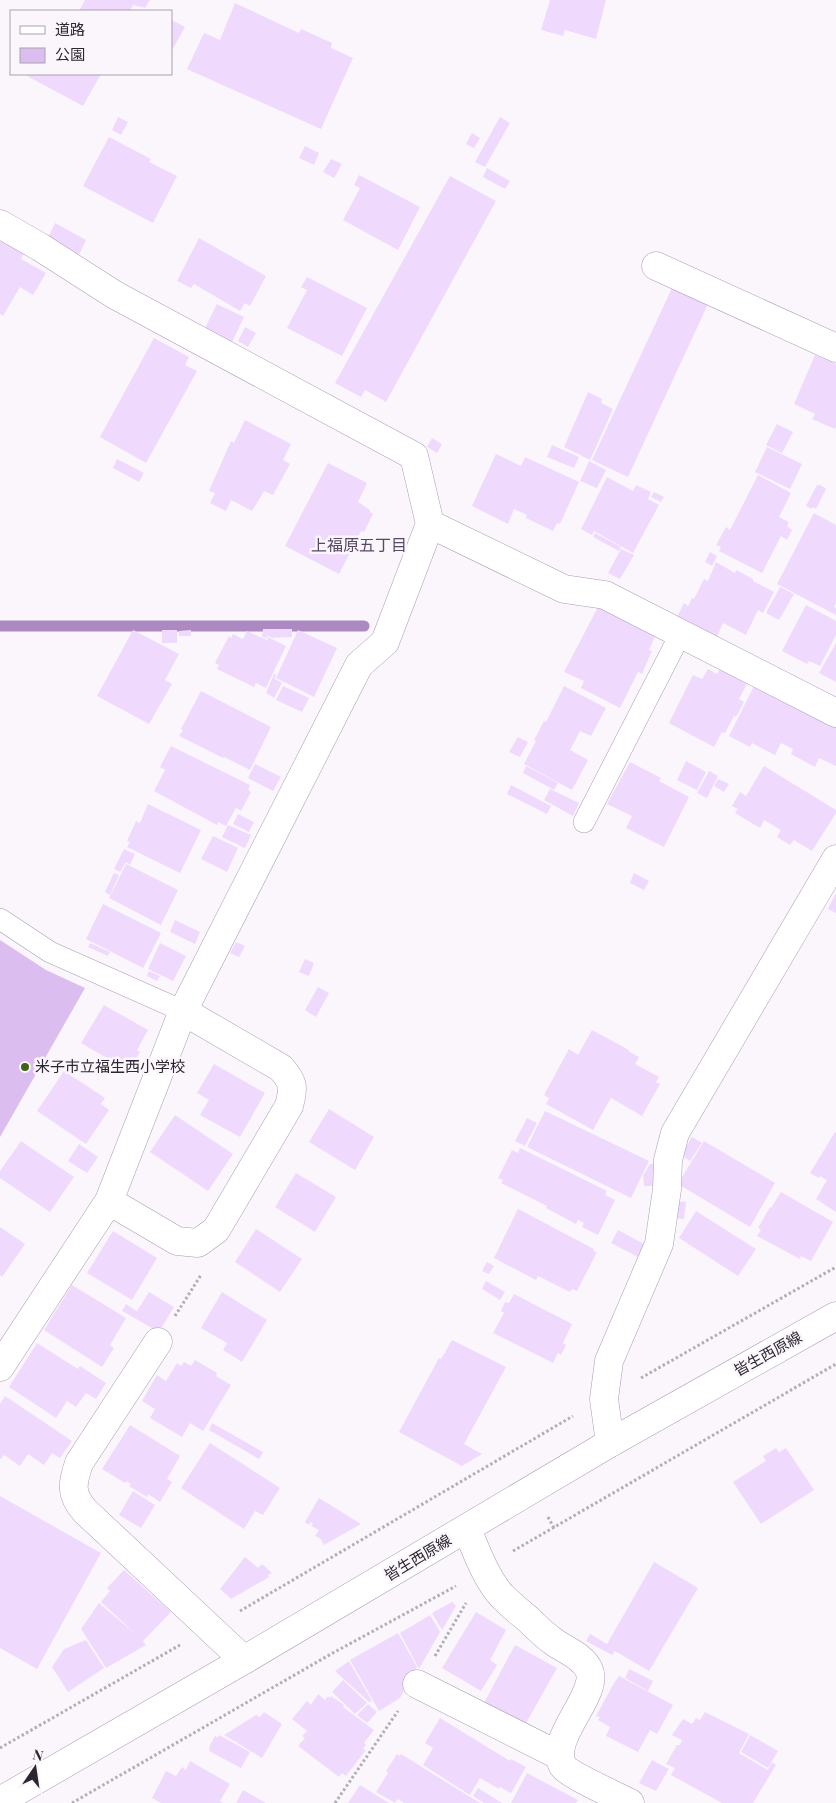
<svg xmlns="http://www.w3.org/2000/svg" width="836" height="1803" font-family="'Playfair Display','Noto Sans JP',serif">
<rect width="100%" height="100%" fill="#faf6fc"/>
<path fill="#dbbeef" d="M0,940L46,970L85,988L0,1137Z"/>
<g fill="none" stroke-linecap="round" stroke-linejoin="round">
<path stroke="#ac8ac1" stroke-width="11" d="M0,626H364"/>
</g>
<path fill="#efdafd" d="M85,0H150L145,8L133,5L130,11H79Z
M550,0H606L596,39L565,30L563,36L541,30Z
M235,3L299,33L301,29L332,43L331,48L353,58L321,129L187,69L204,33L220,40Z
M172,20L185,27L171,52V21Z
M29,74H101L83,106L27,76Z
M118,117L128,122L121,135L112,130Z
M500,117L510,123L485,167L475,162Z
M472,133L480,138L474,148L466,144Z
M109,137L151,159L149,162L177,176L153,223L83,186Z
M305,146L319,153L314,165L299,158Z
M331,159L342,164L334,178L323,172Z
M487,168L510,181L505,189L483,177Z
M359,175L420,207L398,250L343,220L360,188L354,185Z
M450,176L496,201L386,402L365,390L361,397L335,383Z
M55,223L86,240L79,255L48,238Z
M199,238L266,276L250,306L245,303L240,311L194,284L191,288L177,281Z
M0,239L24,253L21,259L46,273L33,295L20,287L3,316L0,314Z
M307,277L367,308L342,356L287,328L307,290L301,287Z
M672,288L708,304L628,477L592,460Z
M217,304L244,317L232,342L205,328Z
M245,327L256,333L248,347L238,341Z
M154,338L189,357L185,365L197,371L146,463L100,437Z
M815,355L836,364V426L835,429L812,419L815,414L794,404Z
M588,392L602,399L601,403L613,409L590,460L564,447Z
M245,420L291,444L283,460L290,464L273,495L264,491L252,511L231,500L226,511L210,503L215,493L209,491L231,441L234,443Z
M777,424L793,432L782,453L766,445Z
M432,438L442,444L437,453L427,447Z
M552,445L579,457L574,468L547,457Z
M767,447L802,464L790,489L755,472Z
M496,454L521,466L525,457L579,482L560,524L557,523L553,531L526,518L527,515L514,509L508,524L472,506Z
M117,459L144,473L139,482L113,468Z
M589,461L606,470L597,488L580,481Z
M328,463L367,483L358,502L370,510V512L373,514L364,532L361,531L339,574L285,546Z
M758,475L791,493L779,517L789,522L787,526L792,530L787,540L781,536L762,573L719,551L721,547L716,545L726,527L730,530Z
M607,477L633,491L636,485L651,492L648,499L659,505L633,553L594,531L592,535L581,529Z
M819,484L826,489L816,509L813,507L812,509L806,506L817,485L819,486Z
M654,492L664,497L661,502L651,497Z
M814,513L836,525V603L834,607L836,608V615L777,584Z
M595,533L621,547L619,551L593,537Z
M621,549L634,555L620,579L608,573Z
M710,552L717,556L712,566L705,562Z
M716,562L735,573L736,570L753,579V581L774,592L763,613L758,610L746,635L723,623L716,639L676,619L684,603L688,606L692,598L694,599L704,579L708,581Z
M780,587L794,594L779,620L766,613Z
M599,605L656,634L649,650L652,651L642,674L638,672L620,708L581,688L584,681L564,672Z
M806,605L836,621V635L820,666L809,661L807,664L782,651Z
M263,629H292V637L272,638L266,635L267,636V638L262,637Z
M133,630L179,654L165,680L172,684L149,724L97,696Z
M162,630H177V643H162Z
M191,630V636H179V631Z
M298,630L337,648L314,697L276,678Z
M247,631L267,640L268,637L286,646L266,688L256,683L254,687L217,669L219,665L215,663L229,636L231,638L233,634L243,639Z
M836,643V682L819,673Z
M708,669L717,674L720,669L747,684L739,699L744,702L736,717L734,716L725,733L722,732L714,747L669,723L693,675L702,679Z
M274,674H276L275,679L282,683L274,698L266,693Z
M757,680L836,723V766L819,758L815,767L791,754L793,749L781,743L775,755L752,743L750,747L729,736Z
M283,686L309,698L302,712L276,700Z
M564,686L606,708L591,736L580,731L570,750L588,760L572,790L524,764L536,741L534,740L544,721L546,722Z
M201,691L271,727L250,770L224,757L223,758L179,736L183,730L181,729Z
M518,737L528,742L520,757L509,752Z
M171,746L250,785L248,790L251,792L241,811L236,808L226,826L218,822L217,825L154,791L165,770L160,767Z
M686,761L706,772L697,790L677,780Z
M630,762L661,778L659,781L689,797L664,847L626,828L632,816L607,804Z
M255,764L281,777L273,791L248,778Z
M526,766L558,783L554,790L523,773Z
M764,766L836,810V813L812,851L794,840L790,845L777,837L781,830L764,820L760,828L735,813L738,809L732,806L740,792L746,796Z
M709,771L718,776L707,798L697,793Z
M718,779L729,784L724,792L714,786Z
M511,785L551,806L547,814L507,794Z
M550,789L579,803L573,816L544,800Z
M148,804L201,830L180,873L127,847L130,842L127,841L136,821L140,823Z
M238,814L254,822L249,832L233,824Z
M228,825L251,835L245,848L222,837Z
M213,836L238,848L227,872L201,859Z
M124,849L135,854L130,865L126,862L120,872L114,869Z
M126,864L178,890L161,925L109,898Z
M114,873L119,875L110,895L105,892Z
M634,873L649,881L644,890L630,883Z
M836,893V913L828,909Z
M103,904L161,933L143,968L86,939Z
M175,920L200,932L195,944L170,932Z
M236,942L245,946L239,957L230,953Z
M90,943L110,952L108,956L88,947Z
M160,943L186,956L173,981L148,969Z
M305,959L314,963L309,976L299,972Z
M149,971L160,976L157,981L147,976Z
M318,987L329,993L316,1017L305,1010Z
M104,1005L148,1030L137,1050L140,1052L129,1071L81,1043Z
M592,1030L629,1050L628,1051L639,1057L635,1064L659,1077L656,1082L660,1084L642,1116L611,1098L593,1130L546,1104L549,1098L544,1095L569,1049L578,1055Z
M214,1064L265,1093L240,1137L200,1115L209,1100L197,1093Z
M64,1071L105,1098L101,1104L109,1110L86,1144L37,1111Z
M329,1109L374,1137L355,1170L309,1142Z
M545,1111L649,1161L631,1198L527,1147Z
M175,1115L233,1154L208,1191L150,1152Z
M527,1118L537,1123L525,1146L515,1141Z
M835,1132L836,1133V1212L816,1199L827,1180L820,1176L819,1178L810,1173Z
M692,1137L702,1143L690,1161L681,1155Z
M21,1141L74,1177L50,1212L0,1178V1171Z
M704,1141L775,1183L750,1227L678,1184Z
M79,1144L98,1157L87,1173L68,1161Z
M520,1148L607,1191L605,1195L615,1200L598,1235L582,1227L584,1223L578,1220L576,1224L546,1208L547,1206L501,1183L503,1180L498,1178L512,1150L518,1153Z
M650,1164H659L660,1186H644L643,1176Z
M296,1173L336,1197L315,1232L275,1207Z
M781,1192L833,1222L811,1261L801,1256L800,1259L757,1236L761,1230L758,1228L770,1207L771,1208Z
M675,1201L686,1202L684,1219L674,1218Z
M518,1209L594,1249L593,1251L597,1252L577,1291L572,1289L570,1292L538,1276L536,1280L494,1258Z
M696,1211L756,1249L738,1276L679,1238Z
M0,1227L25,1244L2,1277L0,1275Z
M256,1229L302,1259L280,1292L235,1262Z
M618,1230L646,1245L640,1258L611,1243Z
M113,1231L157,1258L132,1300L87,1273Z
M487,1262L494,1266L489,1274L482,1271Z
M486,1281L505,1292L500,1300L482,1289Z
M72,1285L126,1318L110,1345L114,1348L102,1367L44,1330Z
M149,1292L174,1307L159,1332L122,1311L126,1304L137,1311Z
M222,1292L267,1320L242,1362L223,1350L227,1343L201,1328Z
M514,1294L572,1324L563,1343L566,1345L561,1355L558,1353L553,1363L493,1333L504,1313L501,1311L505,1302L509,1303Z
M452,1340L506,1367L464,1444L482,1454L462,1466L399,1432L439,1358L441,1359Z
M37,1343L78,1369L80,1366L106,1383L96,1399L86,1393L76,1407L67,1401L56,1418L9,1387Z
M195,1360L217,1373L216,1376L231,1385L203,1431L190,1423L182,1437L150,1418L155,1409L142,1401L157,1375L166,1381L177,1363L181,1366L184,1362L191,1366Z
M5,1396L72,1441L60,1458L52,1453L44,1465L28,1454L20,1466L4,1455L1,1459L0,1458V1404Z
M212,1423L263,1452L259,1459L209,1430Z
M130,1425L180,1456L167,1479L172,1482L160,1502L148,1494L147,1497L129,1486L131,1484L126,1481L125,1483L102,1469Z
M210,1443L280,1488L263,1515L255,1511L244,1529L181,1488Z
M776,1448L779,1452L786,1448L814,1490L761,1524L733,1482L766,1461L763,1456Z
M133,1491L155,1505L141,1528L119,1515Z
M0,1496L101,1553L37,1669L0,1648Z
M319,1498L361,1524L324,1545L320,1538L315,1536L319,1530L311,1526L313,1524L310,1522L309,1525L305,1522Z
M245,1557L258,1568L262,1564L272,1573L268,1575L269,1577L231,1599L220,1589Z
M654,1562L698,1588L649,1671L615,1651L612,1655L586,1641L590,1634L607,1644Z
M124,1570L171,1612L143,1641L146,1645L106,1668L81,1629L99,1603L138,1636L101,1602L110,1591L107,1588Z
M452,1602L456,1606L442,1630L432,1613Z
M476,1612L506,1630L490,1660L497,1665L481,1691L442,1668Z
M430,1615L440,1632L419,1669L400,1633Z
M398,1633L417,1667L400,1698L379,1711L350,1660Z
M86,1640L104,1668L68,1692L52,1667L64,1649Z
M515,1645L557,1668L525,1725L484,1703Z
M349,1661L372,1701L369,1702L335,1671Z
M629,1669L653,1681L648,1691L625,1678Z
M619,1676L673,1705L657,1734L650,1730L638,1752L606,1736L610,1727L598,1720L600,1717L596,1716L614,1683Z
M343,1680L367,1703L355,1714L332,1692Z
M318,1694L325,1700L328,1696L330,1698L331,1696L344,1705L343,1707L374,1730L364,1743L366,1745L363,1749L366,1750L346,1776L342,1773L339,1777L298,1746L305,1738L302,1736L307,1731L292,1719L307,1701L311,1705Z
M368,1704L377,1712L367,1723L357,1715Z
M264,1712L282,1724L262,1758L224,1735L256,1715L260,1717Z
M705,1712L749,1734L739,1753L768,1770L772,1762L776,1765L753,1803H722L671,1775L675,1768L666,1764L677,1745H680L682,1740L672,1735L683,1719L692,1724L696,1718L723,1733L700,1720Z
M440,1718L510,1761L511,1759L526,1767L511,1793L500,1787L499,1789L480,1778L470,1795L423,1765L433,1748L425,1743Z
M219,1735L250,1752L241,1768L209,1751L210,1748L209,1747L215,1736L218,1738Z
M750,1735L778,1751L768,1768L741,1752Z
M397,1754L399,1756L401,1754L480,1803H404L398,1799L395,1803L376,1792L388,1773L386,1771Z
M652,1760L669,1769L656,1791L639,1783Z
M190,1761L230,1784L220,1801L223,1803H161L152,1798L166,1771L176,1776L182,1767L186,1770Z
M527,1773L578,1800L576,1803H511Z
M360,1785L389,1803H348Z
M478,1788L502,1803H484L473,1796Z
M243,1790L266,1803H236Z"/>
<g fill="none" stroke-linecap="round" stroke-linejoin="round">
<defs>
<path id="lane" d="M584,822L681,633
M0,919L50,952L183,1011"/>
<path id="street" d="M0,224L40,247L115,295L414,456L430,524L564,589L605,595L836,713
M656,266L836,348
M109,1201L177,1241L198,1243L216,1230L289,1106C294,1087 294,1083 281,1068L183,1011
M158,1342L79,1463C72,1484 70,1494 85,1511L244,1660
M0,1367L109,1201L183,1011L359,665L385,642L430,524
M610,1443L604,1399L609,1361L659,1244L667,1189L668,1160L675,1133L836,859
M467,1529C476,1550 486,1579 502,1596C510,1604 519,1612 528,1619C536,1627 544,1635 554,1642C565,1650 583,1656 589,1670C600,1694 547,1739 563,1766C569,1775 617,1796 630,1803
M417,1684L560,1756"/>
<path id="secondary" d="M0,1801L244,1660L610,1443L836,1316"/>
</defs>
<use href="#lane" stroke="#ac9bb7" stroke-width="22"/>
<use href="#street" stroke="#ac9bb7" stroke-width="29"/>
<use href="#secondary" stroke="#ac9bb7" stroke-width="29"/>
<path stroke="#b2aeb5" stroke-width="3" stroke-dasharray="2.5 2.5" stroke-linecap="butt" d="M175,1316L201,1275
M641,1378L836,1267
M548,1517L554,1528
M513,1551L836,1364
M240,1611L573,1416
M435,1656L466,1603
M0,1748L180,1645
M72,1803L331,1654L456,1586
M335,1803L398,1711"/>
<use href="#lane" stroke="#fff" stroke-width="21"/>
<use href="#street" stroke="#fff" stroke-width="28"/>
<use href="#secondary" stroke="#fff" stroke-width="28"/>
</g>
<circle fill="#40631b" stroke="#faf6fc" stroke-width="2" cx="25" cy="1067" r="5"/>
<g text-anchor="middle" stroke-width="5" stroke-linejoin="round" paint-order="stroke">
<g font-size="15" fill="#2c2631" stroke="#faf6fc" text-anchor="start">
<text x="35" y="1072">米子市立福生西小学校</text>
</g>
<g font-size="15" fill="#2c2631" stroke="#faf6fc">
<text transform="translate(768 1354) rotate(-29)" y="5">皆生西原線</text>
<text transform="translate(418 1558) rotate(-31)" y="5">皆生西原線</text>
</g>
<g font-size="16" fill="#594a63" stroke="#faf6fc">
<text x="359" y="551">上福原五丁目</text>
</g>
</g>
<rect x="10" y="10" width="162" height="65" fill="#faf6fc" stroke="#a8a3ab"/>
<rect x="20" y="26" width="25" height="8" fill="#ffffff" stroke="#a8a3ab"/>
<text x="55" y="35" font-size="15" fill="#2c2631">道路</text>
<rect x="20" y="48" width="25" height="15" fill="#dbbeef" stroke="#a8a3ab"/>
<text x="55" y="60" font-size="15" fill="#2c2631">公園</text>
<g transform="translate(35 1768) rotate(13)" stroke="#faf6fc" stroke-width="4" paint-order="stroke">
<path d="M0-4L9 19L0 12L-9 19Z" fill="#2c2631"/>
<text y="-8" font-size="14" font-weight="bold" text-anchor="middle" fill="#2c2631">N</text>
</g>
</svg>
